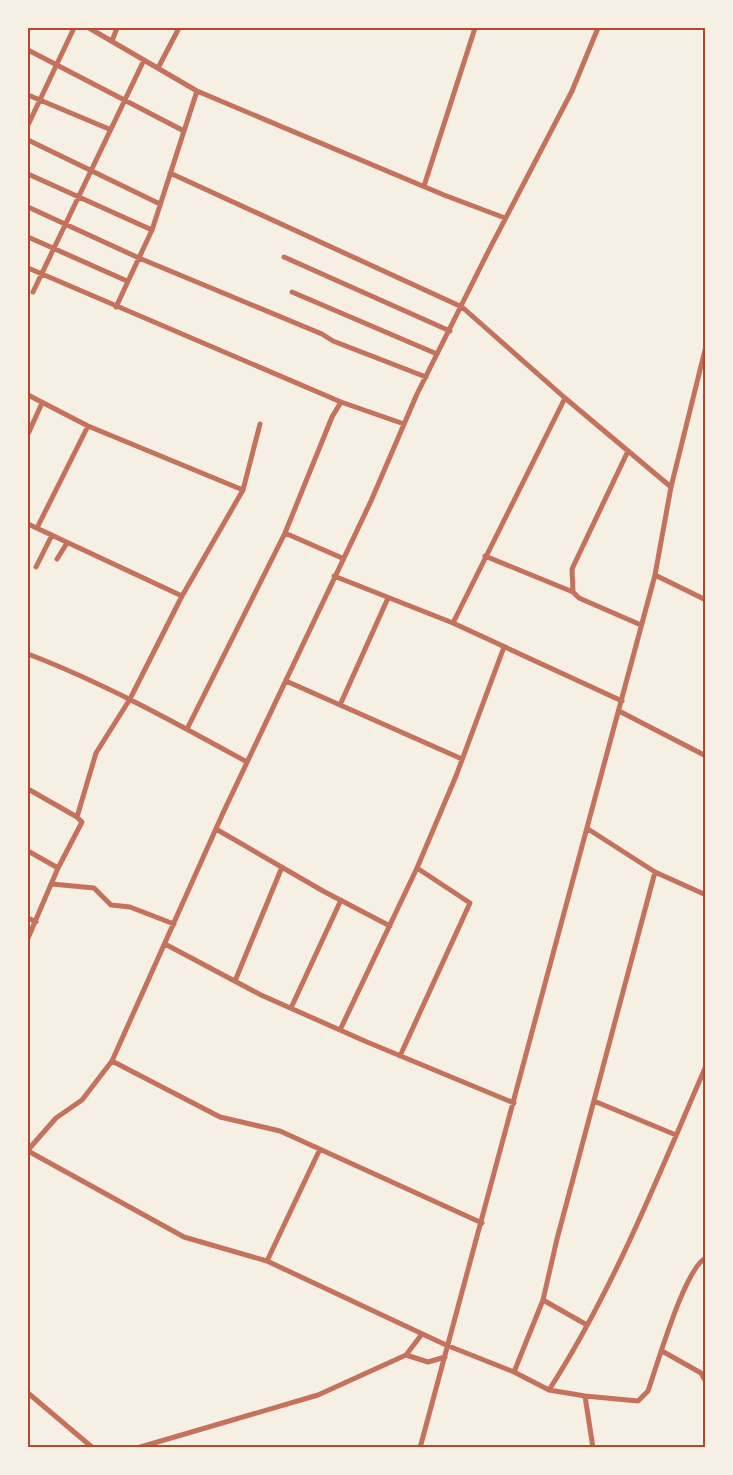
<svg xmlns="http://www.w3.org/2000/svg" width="733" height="1475" font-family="'Varela Round',sans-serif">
<rect width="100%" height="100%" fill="#f6efe4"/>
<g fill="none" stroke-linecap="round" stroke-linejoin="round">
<path stroke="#c5725c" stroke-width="5" d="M89,28L197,91L444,195L505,218
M112,41L117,28
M28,50L184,131
M158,68L179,28
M28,95L109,129
M28,125L74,28
M28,140L160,204
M170,173L462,307L565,398L671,487
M28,174L152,230
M424,186L475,28
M28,207L139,258L322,334L333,341L426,377
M28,237L127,281
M284,257L450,331
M28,268L341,402L404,424
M33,292L144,60
M292,292L437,354
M116,307L152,230L197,91
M706,346L671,487L655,575L706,600
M28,395L88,426L243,490
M28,434L42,403
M28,524L182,596
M37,528L88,426
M285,533L342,558
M485,556L573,592L579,598L641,625
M57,559L67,543
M36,567L52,535
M334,576L453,623L622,701
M573,592L572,569L628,451
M453,623L565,398
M28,654C104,683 176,723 247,762
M286,681L462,759
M340,705L388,598
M619,711L706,756
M187,729L285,533L332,417L341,402
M28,789L77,817L82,822L58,868L28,938
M77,817L96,753L130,699L182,596L243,490L260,424
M216,829L323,891L390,926
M588,829L655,872L706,895
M28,851L58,868
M52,884L94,888L111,905L130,907L174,924
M28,918L36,922
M165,944L261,995L367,1042L514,1103
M235,981L282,867
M291,1008L341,900
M340,1030L417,868L456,776L504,647
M400,1056L470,903L417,868
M112,1061L220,1117L280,1131L482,1223
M594,1101L676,1135
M28,1150L56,1118L82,1100L112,1061L223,813L371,501L417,394L488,252L572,91L598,28
M28,1151L184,1237L267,1261L446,1345L514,1372L549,1390L585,1396L638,1401L648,1391C657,1366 685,1267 706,1258
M267,1261L320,1149
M543,1300L587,1325
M662,1351L701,1373L706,1382
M406,1355L428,1362L445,1357
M514,1372L543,1300L557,1239L655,872
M549,1390C614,1289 658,1176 706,1066
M28,1393L93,1448
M585,1396L593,1448
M137,1448L318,1395L406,1355L422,1334
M420,1448C497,1156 579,866 655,575"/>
</g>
<rect width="733" height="1475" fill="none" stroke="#f6efe4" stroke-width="58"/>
<rect x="29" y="29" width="675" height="1417" fill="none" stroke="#b5482f" stroke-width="2"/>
</svg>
